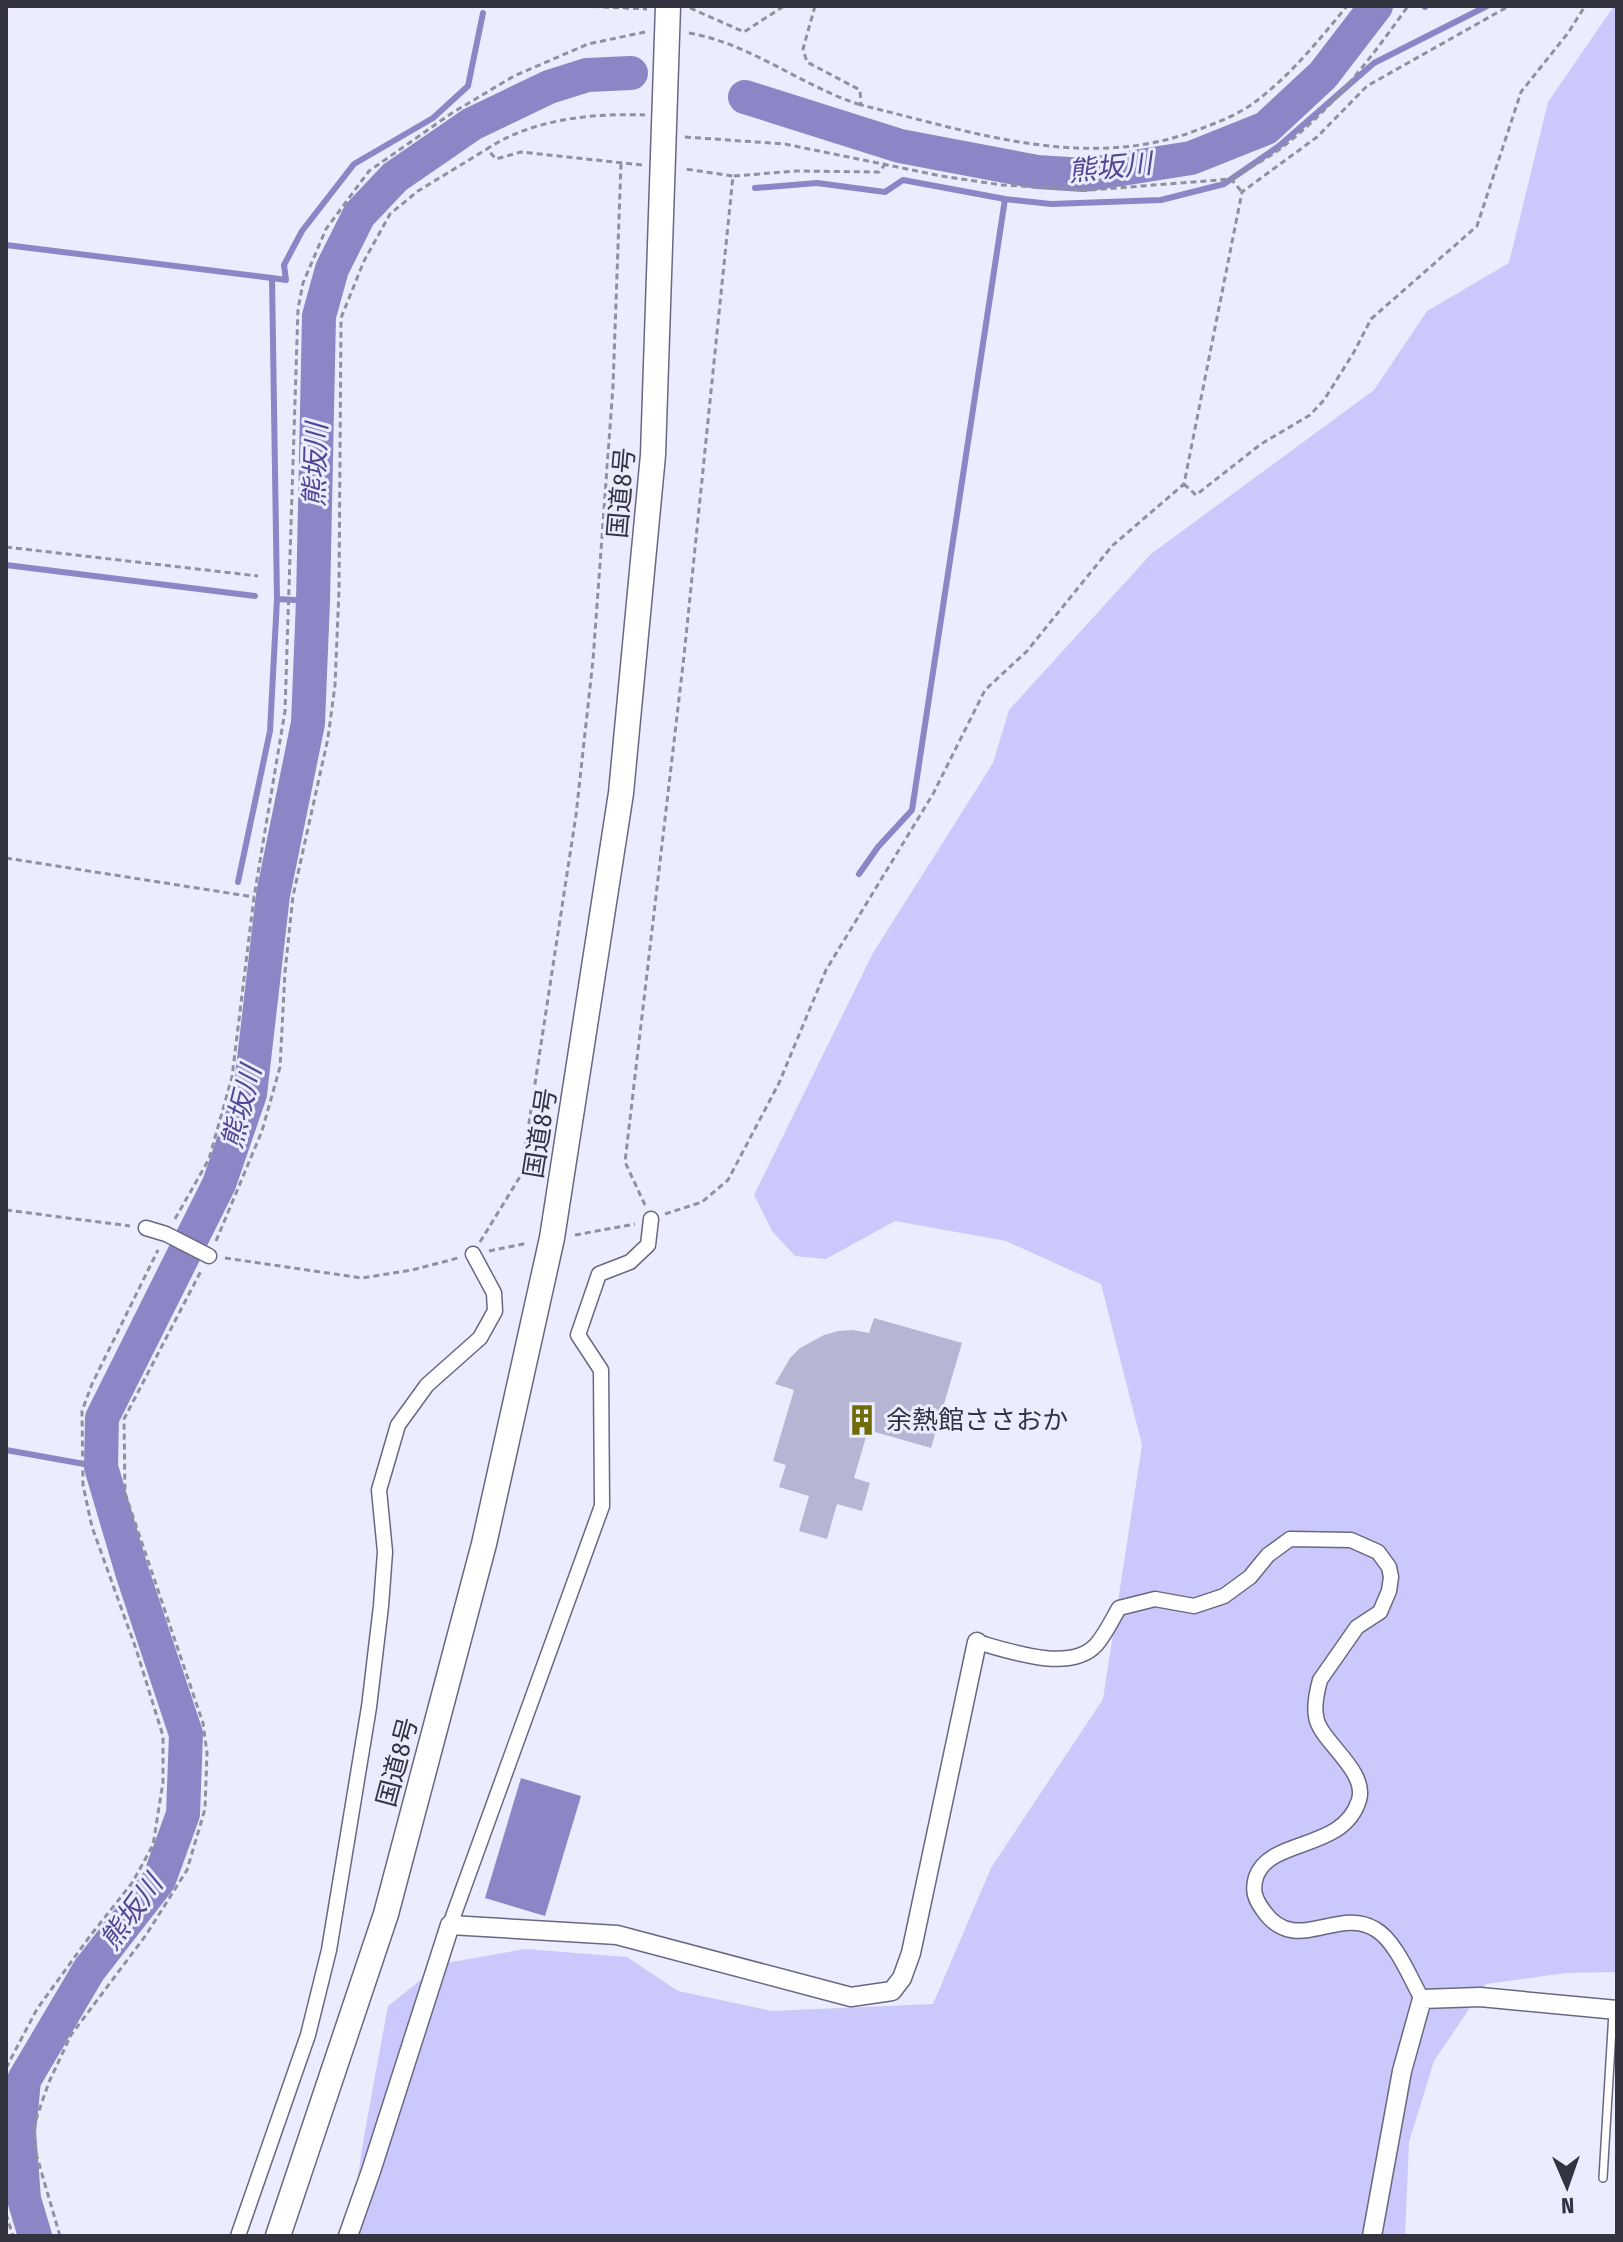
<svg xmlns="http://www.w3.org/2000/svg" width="1623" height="2242" font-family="'Fira Sans Condensed','Noto Sans JP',sans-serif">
<rect width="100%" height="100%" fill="#ececff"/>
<path fill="#cbc8fb" d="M1614,6H1617V1972L1566,1973L1486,1984L1434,2061L1409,2142L1405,2236H349L364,2136L388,2006L441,1964L525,1949L627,1957L678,1991L772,2011L933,2004L991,1868L1103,1699L1142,1445L1101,1284L1006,1241L895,1221L826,1259L795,1256L772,1231L754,1195L873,953L993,763L1009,710L1151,554L1374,390L1427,311L1509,263L1548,102Z"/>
<path fill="#8c86c6" d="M521,1778L581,1796L545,1916L485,1898Z"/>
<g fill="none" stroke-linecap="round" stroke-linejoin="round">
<path stroke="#8c86c6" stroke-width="6" d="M1425,7V6
M755,188L817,183L885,192L903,180L1005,199L1051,204L1161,200L1224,184L1279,146L1374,63L1487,6
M6,245L272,278L277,599L270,731L238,882
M272,278L286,280L284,265L302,231L354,164L433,118L468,86L483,13
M6,565L255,596
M277,599L313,601
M859,874L878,847L912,810L1005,199
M6,1450L101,1467"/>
<path stroke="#8c86c6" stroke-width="34" d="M745,97L900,146L1037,172L1084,175L1191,158L1266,128L1323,75L1376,6
M35,2236L24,2199L19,2132L24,2080L89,1970L159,1880L183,1814L186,1734L132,1572L101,1467L102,1418L219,1184L250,1094L273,895L308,723L313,601L319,316L332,269L359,215L395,177L472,124L549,87L587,75L631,73"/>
</g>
<path fill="#b6b5d4" d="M874,1318L962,1343L931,1448L868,1430L854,1478L870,1483L862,1511L837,1504L827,1539L799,1531L809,1496L779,1487L786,1465L773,1461L794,1390L775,1384L790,1358L800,1348L824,1335L838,1331L853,1330L869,1333Z"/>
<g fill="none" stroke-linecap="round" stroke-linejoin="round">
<defs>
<path id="service" d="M1603,2178L1613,2012"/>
<path id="minor" d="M146,1228L166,1234L209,1256
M977,1642C1009,1651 1070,1673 1096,1645C1105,1635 1112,1620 1119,1608L1155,1599L1194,1606L1224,1596L1250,1577L1268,1555L1290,1539L1351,1540L1378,1552L1389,1567L1391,1577L1389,1591L1380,1612L1357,1627L1320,1680C1317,1691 1314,1705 1316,1716C1318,1740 1368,1770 1359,1800C1343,1852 1270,1837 1256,1877C1252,1891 1255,1899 1263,1910C1295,1957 1337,1906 1375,1929C1396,1941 1410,1978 1422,1999
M450,1925L602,1506L601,1370L578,1335L599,1274L630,1262L648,1245L651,1219
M238,2236L308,2035L329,1950L369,1707L381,1606L385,1552L379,1490L398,1425L427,1385L480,1338L495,1311L494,1293L473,1254"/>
<path id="tertiary" d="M348,2236L371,2171L450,1925L617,1935L851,1997L892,1991L902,1978L911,1953L977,1642
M1372,2236L1402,2071L1422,1999L1480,1997L1617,2010"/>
<path id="trunk" d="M278,2236L386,1914L484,1544L552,1238L621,793L653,455L668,6"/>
</defs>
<use href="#service" stroke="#696783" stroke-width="10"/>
<use href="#minor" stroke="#696783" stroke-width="17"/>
<use href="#tertiary" stroke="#696783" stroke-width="21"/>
<use href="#trunk" stroke="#696783" stroke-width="27"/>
<path stroke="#90909f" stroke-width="3" stroke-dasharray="6 4" stroke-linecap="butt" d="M583,6L647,9
M815,6L803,49L807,62L860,90L861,105C973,132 1088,173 1200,129C1219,122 1239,114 1255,102C1291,75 1319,40 1347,6
M690,8L744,32L784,6
M689,33C752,44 801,86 861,105
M685,137L785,144L941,176L1002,185L1091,190L1231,179L1242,192
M642,165L521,152L496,159L487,149C532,119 592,113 645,115
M734,176L796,171L879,172L886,163
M1233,178C1250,167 1269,158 1285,145C1334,107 1372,57 1408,6
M1184,484L1196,495L1261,444L1310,415L1324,400L1354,352L1371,319L1477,226L1521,92L1568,33L1585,6
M6,547L258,576
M6,858L254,897
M645,1205L625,1162L684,656L733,176L685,169
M6,1210L130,1226
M665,1214L702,1202L728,1180L779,1083L826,970L933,794L985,690L1027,651L1112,546L1184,484L1242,192L1317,137L1367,86L1509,6
M175,1219L209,1159L232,1077L254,897L285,711L298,309L303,283L326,229L369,171L452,113L514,76L588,44L645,32
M575,1235L635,1224
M216,1241L262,1131L280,1067L285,972L293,896L328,738L335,685L339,590L341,318L364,261L390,214L418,191L487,149
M480,1242L521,1175L576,815L593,660L613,386L621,163
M489,1251L528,1243
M225,1258L362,1278L412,1270L458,1258
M6,2068L37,2009L90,1936L132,1883L153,1845L163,1782V1736L136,1649L92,1527L83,1485L82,1411L92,1384L158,1250
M6,2214L13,2236
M60,2236L35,2150L34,2125L49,2082L71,2035L146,1935L187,1870L205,1809L207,1753L203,1723L125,1493L124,1419L202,1269"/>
<use href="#service" stroke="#fff" stroke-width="7"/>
<use href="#minor" stroke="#fff" stroke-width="14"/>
<use href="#tertiary" stroke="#fff" stroke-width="18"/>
<use href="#trunk" stroke="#fff" stroke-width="24"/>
</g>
<defs>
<symbol id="building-bare" viewBox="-9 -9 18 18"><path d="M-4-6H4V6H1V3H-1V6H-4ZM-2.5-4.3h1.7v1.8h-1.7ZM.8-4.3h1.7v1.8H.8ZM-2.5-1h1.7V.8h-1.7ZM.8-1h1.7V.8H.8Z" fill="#6f6b09" stroke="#ececff" stroke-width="2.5" paint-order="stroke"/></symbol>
</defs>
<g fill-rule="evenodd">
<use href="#building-bare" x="840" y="1398" width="44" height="44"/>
</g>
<g text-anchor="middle" stroke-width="6" stroke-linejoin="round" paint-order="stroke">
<g font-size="26" fill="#343440" stroke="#ececff">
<text transform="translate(621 493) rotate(-85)" y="9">国道8号</text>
<text transform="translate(540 1133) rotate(-81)" y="9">国道8号</text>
<text transform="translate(397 1762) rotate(-75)" y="9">国道8号</text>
</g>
<g font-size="26" fill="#343440" stroke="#ececff" text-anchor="start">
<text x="886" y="1429">余熱館ささおか</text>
</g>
<g font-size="28" font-style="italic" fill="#534795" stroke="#ececff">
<text transform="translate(1110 167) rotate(-6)" y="10">熊坂川</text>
<text transform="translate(315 465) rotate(-88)" y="10">熊坂川</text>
<text transform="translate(241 1107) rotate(-76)" y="10">熊坂川</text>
<text transform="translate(131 1912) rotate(-54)" y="10">熊坂川</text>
</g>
</g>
<rect width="1623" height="2242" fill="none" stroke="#343440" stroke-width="16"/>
<g transform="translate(1567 2186) rotate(178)" stroke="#ececff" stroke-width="6" paint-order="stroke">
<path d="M0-6L14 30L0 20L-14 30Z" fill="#343440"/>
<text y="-12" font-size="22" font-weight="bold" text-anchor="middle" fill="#343440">N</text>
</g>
</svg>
